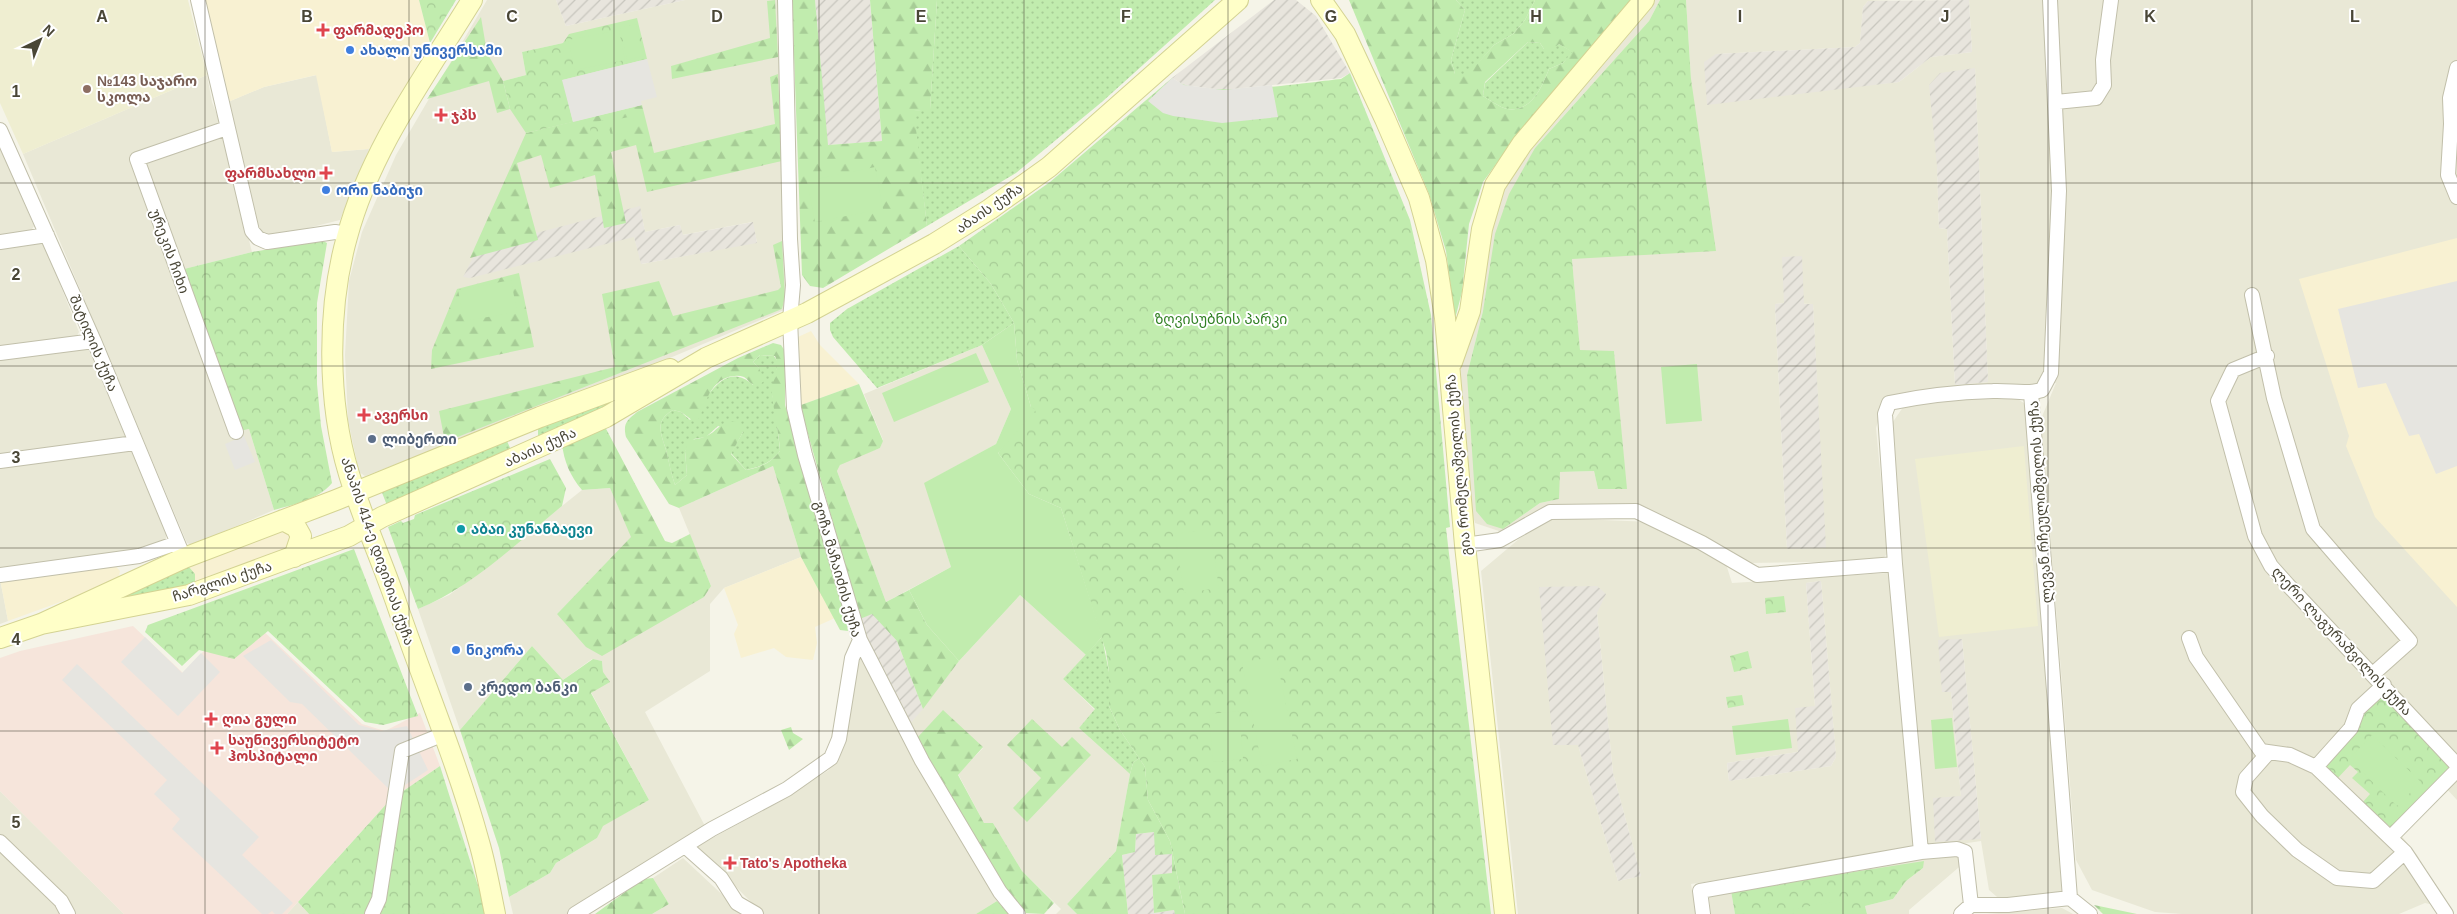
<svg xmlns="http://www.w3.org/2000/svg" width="2457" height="914" font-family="Helvetica,'Noto Sans Georgian',sans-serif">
<defs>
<pattern id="industrial-furrows" width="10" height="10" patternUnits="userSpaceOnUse" patternTransform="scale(1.25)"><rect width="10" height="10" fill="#e8e5dd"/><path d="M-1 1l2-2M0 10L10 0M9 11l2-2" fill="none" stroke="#c8c6be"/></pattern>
<pattern id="grass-dots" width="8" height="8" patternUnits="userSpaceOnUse" patternTransform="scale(1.25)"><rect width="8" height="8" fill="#c1ecae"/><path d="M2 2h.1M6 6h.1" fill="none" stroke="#a7cc96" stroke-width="1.8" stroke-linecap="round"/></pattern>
<pattern id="forest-firs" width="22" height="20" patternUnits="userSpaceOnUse" patternTransform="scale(1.25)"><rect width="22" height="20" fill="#c1ecae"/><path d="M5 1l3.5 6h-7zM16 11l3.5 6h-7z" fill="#a7cc96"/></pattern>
<pattern id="park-crowns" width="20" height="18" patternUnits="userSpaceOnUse" patternTransform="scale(1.25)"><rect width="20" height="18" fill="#c1ecae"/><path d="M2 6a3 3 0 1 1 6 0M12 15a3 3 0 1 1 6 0" fill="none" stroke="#a7cc96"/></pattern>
</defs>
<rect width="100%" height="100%" fill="#f5f4e8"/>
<path fill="#e9e8d6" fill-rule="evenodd" d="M487,0H556L566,26L685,0H781L788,305L784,310L603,386L365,476L359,472L348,420L345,355L349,281L362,232L396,155ZM563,43L510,109L503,81L526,75L522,52ZM640,207L645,232L680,225L682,235L752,222L757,242L642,264L634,237Z
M1652,0H1660L1649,21L1535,148L1483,311L1467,375L1503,529L1540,503L1559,499V472L1594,471L1598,489L1626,488L1614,351H1580L1572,259L1691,79L1686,0H1894L1868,1L1863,7L1860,43L1855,47L1716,54L1816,90L1899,82L1931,57L1972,52L1969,0H2457V800L2445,787L2400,834L2417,855L2447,908L2425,903L2399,914H2182L2155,912L2092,890L2076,860L2041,419L2056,383L1886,396L1876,428L1888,553L1880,561L1748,563L1633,503L1549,508L1502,532L1475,523L1471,509L1458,363L1497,208L1506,181L1530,145ZM1975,68L1988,382L1955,385L1947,229L1939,228L1937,166ZM1784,303L1813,304L1825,548L1787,549L1775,304Z
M207,75L212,102L220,123L129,156L232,433L249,429L274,510L192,545L187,543L23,154Z
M317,75L332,152L369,149L340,220L280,235L264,234L255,220L228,102L264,87Z
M222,134L252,252L184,269L141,163Z
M0,147L34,226L30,232L0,236Z
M42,239L79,332L76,338L0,348V245Z
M982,345L1011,409L996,444L925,483L951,567L886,602L837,471L840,465L848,460L880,448L883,440L864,394Z
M88,348L125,436L121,439L0,455V355Z
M2011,394L2025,404L2062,894L2004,903L1989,890L1981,841L1691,884L1696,914H1518L1481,571L1532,528L1553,518L1652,522L1726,564L1732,583L1903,572L1890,426L1906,403ZM1821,581L1836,757L1831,766L1729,781L1727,763L1798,752L1815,707L1806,583ZM1597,586V612L1613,773L1641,876L1618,881L1578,745ZM1962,639L1981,839L1961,796L1951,692L1942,691Z
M131,450L166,534V540L135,549L0,568V467Z
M773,466L801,557L724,588L710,604V671L645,712L705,826L569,914H513L509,897L550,873L556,863L597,838L602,826L649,800L591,692L603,671L602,661L592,659L563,680L532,646L460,730L418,609L449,595L467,582L582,490L610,488L632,537L557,614L711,586L679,508Z
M0,579L8,621L0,624Z
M1020,595L1086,655L1063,679L1095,710L1079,728L1130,774L1116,851L1067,904L1077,914H1056L1061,909L1022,871L993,823H984L958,774L983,748L917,738L909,725L959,661Z
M860,652L902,733L997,901L976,914H763L696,847L777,803L829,770L841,747L850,710Z
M0,791L124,914H0Z
M1959,853L1965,862L1909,910V914H1867L1865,906L1893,899L1906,881L1923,868L1731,891L1735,914H1711L1708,890Z
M683,858L743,914H652L669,904L653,878Z
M298,902L309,914H287Z
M2062,908L2073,914H1985H1986Z"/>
<path fill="#f8f1d2" d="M205,0H419L430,43L369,149L332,152L316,75L264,87L228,102Z
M2457,238V607L2375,517L2346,446L2349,436L2299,279Z
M811,331L820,345L859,384L801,405L798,337Z
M285,528L296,546L191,588L189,567Z
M801,557L835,618L815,627L817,643L813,660L786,657L774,648L741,658L734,634L738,625L724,588Z
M110,560L120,571L118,581L8,621L0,579Z"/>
<path fill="url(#industrial-furrows)" d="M556,0H685L566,26Z
M815,0H870L882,141L827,145Z
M1274,0H1296L1316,16L1350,73L1341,78L1223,90L1184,85L1172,78Z
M1969,0L1972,52L1931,57L1899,82L1707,105L1704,62L1716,54L1855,47L1860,43L1863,7L1868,1Z
M1975,68L1988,382L1955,385L1947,229L1939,228L1937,166L1929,85L1940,73Z
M640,206L645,232L680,225L683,235L753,222L757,243L641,264L634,237L470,278L463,277L478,248Z
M1802,256L1804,304H1813L1826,548L1787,549L1775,304L1784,303L1782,257Z
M1821,581L1836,757L1831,766L1729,781L1727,763L1798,752L1795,708L1815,706L1806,583Z
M1597,586L1606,594L1597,613L1613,773L1641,876L1618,881L1578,745H1553L1539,587Z
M872,613L897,641L923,709L909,725L869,646L860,619Z
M1962,639L1981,839L1935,842L1933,798L1961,796L1951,692H1942L1938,640Z
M1154,832L1172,854V874L1152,875L1154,913L1174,910L1175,914H1128L1122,855L1135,852L1136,834Z"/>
<path fill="#efeed1" d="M0,0H188L207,75L23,154L0,103Z
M2024,446L2038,626L1939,637L1915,459Z"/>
<path fill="#f6e5db" d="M242,611L362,724L385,731L420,713L440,766L390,800L287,914H124L0,791V658L20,651L133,626L183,673Z"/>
<path fill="url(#grass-dots)" d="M937,0H1215L1103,101L1016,173L927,226L913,111L930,109Z
M1456,0H1535L1525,20L1513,34L1494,45L1469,74H1455L1451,60L1465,10Z
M1528,42L1540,43L1544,49L1559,44L1573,52L1563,63L1549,69C1542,87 1531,113 1507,109C1499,107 1490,100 1483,96L1485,83Z
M959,246L991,284L1014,323L982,345L877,388L833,337L830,330V323L847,309Z
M760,355L774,356L778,362L772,395L775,404L780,451C771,463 760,467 746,470L731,453L743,432L718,426L706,437L694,439L685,451L687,475L675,485C671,474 669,462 666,450C661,433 654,421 673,410L681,412L690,420C707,400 723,359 753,385L759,368L753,362Z
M650,382L544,440L538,435V426Z
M503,441H507L511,450L388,508L381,490Z
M189,567L195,574V585L72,614Z
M1102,637L1109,672V706L1120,730L1139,758L1133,763L1130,774L1079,728L1095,709L1063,679Z"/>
<path fill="url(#forest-firs)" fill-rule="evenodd" d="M775,0L778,57L672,79L671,66L770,38L767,1Z
M792,0H815L828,145L882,141L870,0H937L930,110L914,111L927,226L823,288L810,286L802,275Z
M1349,0H1456L1465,10L1451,60L1455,74H1468L1494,45L1513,34L1525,20L1535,0H1634L1518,134L1483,182L1469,224L1462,292L1455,319L1446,251L1429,194ZM1528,42L1540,43L1544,49L1551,50L1559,44L1572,52L1563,63L1549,69C1542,87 1531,113 1507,109C1499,107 1490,100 1483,96L1485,82Z
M481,17L487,53L503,81L510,109L497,113L489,81L427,99Z
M778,74L782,161L647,192L636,145L611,152L626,223L604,228L595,175L550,188L541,155L517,163L538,240L470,258L526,133L642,105L654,153L775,124L770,77Z
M782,241L785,297L782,309L445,442L439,411L615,367L602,294L659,281L673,316L778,290L781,287L773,245Z
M519,273L534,347L431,369L432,350L457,289Z
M773,343L781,345L785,351V405L844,608L848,631L840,630L801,557L773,466L679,508L669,504L626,437C623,424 626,421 637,412L738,358ZM760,355L775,356C781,368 770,381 772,395C774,413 779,432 780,451C771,463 761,467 746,470L731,454L743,432L737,422C718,420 719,432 704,437C699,439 693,439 688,441L685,451L687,475L675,485C671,473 669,462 666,450C661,433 654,421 673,410L681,412L696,423C705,410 705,394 718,383C724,377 736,374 744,377C748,379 750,384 754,385C758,387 761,383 764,381L759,368L753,362Z
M859,384L883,441L880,448L840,465L837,471L886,602L909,590L927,625L959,661L923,709L897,641L872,614L860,619L801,409V405Z
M603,423L665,541L672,543L690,534L711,586L704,597L602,656L586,647L557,614L631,537L610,488L582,490C570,476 564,461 562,444Z
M943,710L983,747L958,775L984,823H993L1022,871L1054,903L1044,914L1023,913L999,880L917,738Z
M1032,719L1062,747L1072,737L1091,755L1027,822L1013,808L1041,778L1007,745Z
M791,727L793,733L803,739L789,750L781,730Z
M1139,758L1145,767L1148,800L1170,841L1185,914H1175L1174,910L1154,913L1152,875L1172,873V854L1155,855L1154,832L1136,834L1135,852L1122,855L1128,914H1077L1067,904L1116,851L1130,774L1133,763Z
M653,878L669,904L652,914H595L643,879Z
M2094,905L2137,914H2103Z"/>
<path fill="url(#park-crowns)" d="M419,0H456L430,43Z
M1660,0H1686L1691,79L1716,251L1572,259L1580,350L1614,351L1627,489H1598L1594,471L1560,472L1559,499L1540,503L1503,529L1487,524L1476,511L1467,375L1483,311L1495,234L1509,194L1535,148L1649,21Z
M637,18L647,59L563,80L573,122L526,133L510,109L503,81L526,75L522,52L563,43L569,34Z
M1350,73L1410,220L1431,315L1450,527L1446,528L1491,914H1185L1170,841L1148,800L1145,767L1120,730L1109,706V672L1106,652L1061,508L1029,494L998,453L1031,407L1017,360L1014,323L991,284L959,246L1050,182L1172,78C1194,101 1309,82 1341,79Z
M607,119L611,136L593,140L589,124Z
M321,240L327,243L317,303V384L321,426L332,483C318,500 295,504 274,510L249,429L240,431L184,269L252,252Z
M550,459L566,488L562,506C518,542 470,589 418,609L388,527L401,521L403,523L414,519L415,515Z
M354,549L418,716L383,725L365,722L268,631L234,659L199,650L182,666L145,632L148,625Z
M1784,596L1786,612L1766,614L1765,598Z
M532,646L563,680L593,659L602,661L603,672L610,682L591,693L649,800L603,826L597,838L556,863L550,873L509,897L499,848L460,730Z
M1748,651L1752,668L1734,672L1730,656Z
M2383,693L2453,769L2394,830L2362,803L2370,794L2352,778L2358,772L2350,765L2336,780L2323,767L2358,729L2360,713Z
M1742,695L1744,705L1728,708L1726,697Z
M440,766L487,914H309L298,902L390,800Z
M1924,861L1923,868L1906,881L1893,899L1865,906L1867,914H1735L1731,891Z
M997,901L1009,914H976Z"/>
<path fill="#c1ecae" d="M636,24L643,56L627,60L620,27Z
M619,30L625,60L575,70L568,40Z
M633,116L636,130L613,135L610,121Z
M875,167L883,209L815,222L807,181Z
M511,280L517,312L464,321L458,290Z
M1014,323L1017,360L1031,407L1036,410L998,453L1029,494L1061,508L1102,637L1086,655L1020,595L959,661L927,625L909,590L951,567L924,483L996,444L1011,409L982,345Z
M976,353L989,382L894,422L882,393Z
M1697,364L1702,421L1666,424L1661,367Z
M1210,529L1219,588L1184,593L1175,534Z
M1276,656L1297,759L1262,766L1242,663Z
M1239,711L1243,759L1213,762L1209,714Z
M1952,718L1957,767L1935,769L1931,720Z
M1788,719L1792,748L1736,755L1732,726Z
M2372,735L2421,782L2397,806L2349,759Z
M1839,901L1842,914H1794L1793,909Z"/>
<path fill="#e6e5e0" d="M647,59L657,97L641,101L642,105L573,122L562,80Z
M1172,78L1184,85L1223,90L1272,85L1278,117L1222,123L1173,116L1163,113L1148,101Z
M2457,281V466L2436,474L2419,434L2409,436L2386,383L2358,388L2338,309Z
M244,436L255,462L235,470L225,444Z
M145,637L182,673L201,653L220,672L178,716L121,662Z
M271,640L359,725L381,731L407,726L428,770L393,793L302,704L290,702L243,656Z
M77,664L259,837L242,855L293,903L282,914H275L272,911L268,914H262L172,829L180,819L154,794L167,780L62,680Z"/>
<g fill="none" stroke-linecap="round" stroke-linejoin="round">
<defs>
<path id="street" d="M198,0L252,231L258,238L267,242L335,232L347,234
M2457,68L2450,98L2451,124L2448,175L2457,197
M2056,102L2096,98L2104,85L2103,60L2111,0
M227,128L137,159L236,432
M0,130L94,341L184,558
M0,242L47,235
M2252,295L2274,398L2313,529L2410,641L2373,674
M0,353L94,341
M2267,356L2233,370L2218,401L2255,536L2271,566L2288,585L2457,765
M2031,393L2070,898L2090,914
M0,461L135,443
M1465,545L1500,540L1550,512L1636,511L1702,543L1757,575L1895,564L1885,414L1889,403C1922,396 1958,392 1993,391C2010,390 2026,395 2042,390L2051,373L2059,191L2050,0
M1895,564L1921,852L1957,849L1965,852L1971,905
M0,575L139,556L177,543
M2189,638L2196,657L2261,751L2290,755L2316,767L2405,852L2446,914
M860,640L922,761L1000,892L1018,914
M2269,752L2246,778L2243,792L2262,816L2297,850L2337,878L2373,881L2405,852
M2316,767L2351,728L2358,709L2384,685
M2391,837L2457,770
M0,842L61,901L68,914
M685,846L721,878L737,903L756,914
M372,914L379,899L402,751L444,734
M575,914L712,829L787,789L831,758L839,739L852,658L860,640L805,455L794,408L790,320L793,285L790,239L785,0
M1703,914L1700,891L1921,852
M1961,914L1971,905H2008L2070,898"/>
<path id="secondary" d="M472,0C426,75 370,150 347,237C327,308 327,402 349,474C362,517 381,559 396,602C423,682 457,761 479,842C486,866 490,890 495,914
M1321,0L1345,34L1385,119L1419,198L1436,260L1445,318L1465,545L1505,914
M1452,362L1470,311L1482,229L1495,185L1522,144L1644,0
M283,520L296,527L301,536L294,557
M41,624L189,595L349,536L382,517L606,417L706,358L807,313L934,244L990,209L1049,167L1238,0
M0,638L41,624L184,558L336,500L540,417L670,369"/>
</defs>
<use href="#street" stroke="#c1bfaa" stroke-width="16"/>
<use href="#secondary" stroke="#d4d393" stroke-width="22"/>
<use href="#street" stroke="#fff" stroke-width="14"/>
<use href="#secondary" stroke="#ffffc8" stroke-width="20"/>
</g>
<path fill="none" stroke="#494636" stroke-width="1" stroke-opacity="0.55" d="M205,0V914M409,0V914M614,0V914M819,0V914M1024,0V914M1228,0V914M1433,0V914M1638,0V914M1843,0V914M2048,0V914M2252,0V914M0,183H2457M0,366H2457M0,548H2457M0,731H2457"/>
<g fill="#e0444e" stroke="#fff" stroke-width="2">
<path d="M320.5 22.5h5v5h5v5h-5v5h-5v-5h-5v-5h5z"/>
<path d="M438.5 107.5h5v5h5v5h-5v5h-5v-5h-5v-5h5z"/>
<path d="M323.5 165.5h5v5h5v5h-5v5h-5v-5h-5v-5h5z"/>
<path d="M361.5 407.5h5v5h5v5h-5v5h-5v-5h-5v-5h5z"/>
<path d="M208.5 711.5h5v5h5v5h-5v5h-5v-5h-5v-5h5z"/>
<path d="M214.5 740.5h5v5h5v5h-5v5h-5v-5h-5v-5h5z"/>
<path d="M727.5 855.5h5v5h5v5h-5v5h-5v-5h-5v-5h5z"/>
</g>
<g fill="#3f7fe0" stroke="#fff" stroke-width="2">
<circle cx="350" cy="50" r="5"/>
<circle cx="326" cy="190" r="5"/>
<circle cx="456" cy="650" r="5"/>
</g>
<circle fill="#8d6e63" stroke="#fff" stroke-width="2" cx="87" cy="89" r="5"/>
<g fill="#5c6f8a" stroke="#fff" stroke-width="2">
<circle cx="372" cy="439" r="5"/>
<circle cx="468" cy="687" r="5"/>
</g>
<circle fill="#0f9aa8" stroke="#fff" stroke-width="2" cx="461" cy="529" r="5"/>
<g text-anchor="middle" stroke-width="4" stroke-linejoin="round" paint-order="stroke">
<g font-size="14" font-weight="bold" fill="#be3a42" stroke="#fff" text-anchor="start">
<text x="333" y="35">ფარმადეპო</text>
<text x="451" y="120">ჯპს</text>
<text x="316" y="178" text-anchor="end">ფარმსახლი</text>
<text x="374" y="420">ავერსი</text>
<text x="222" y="724">ღია გული</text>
<text x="228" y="745">საუნივერსიტეტო<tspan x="228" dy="16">ჰოსპიტალი</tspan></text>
<text x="740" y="868">Tato's Apotheka</text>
</g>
<g font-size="14" font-weight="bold" fill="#366cbe" stroke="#fff" text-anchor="start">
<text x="360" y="55">ახალი უნივერსამი</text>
<text x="336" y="195">ორი ნაბიჯი</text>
<text x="466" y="655">ნიკორა</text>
</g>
<g font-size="14" font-weight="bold" fill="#785e54" stroke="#fff" text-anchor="start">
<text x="97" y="86">№143 საჯარო<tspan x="97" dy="16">სკოლა</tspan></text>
</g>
<g font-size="14" fill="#494636" stroke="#fff">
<text transform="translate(989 208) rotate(-34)" y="5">აბაის ქუჩა</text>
<text transform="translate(170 251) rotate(70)" y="5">ურეკის ჩიხი</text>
<text transform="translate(94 343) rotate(67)" y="5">შატილის ქუჩა</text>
<text transform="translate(540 447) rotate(-24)" y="5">აბაის ქუჩა</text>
<text transform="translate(1458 465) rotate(-95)" y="5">გია რომელაშვილის ქუჩა</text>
<text transform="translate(2040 502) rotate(-94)" y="5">ლევან რჩეულიშვილის ქუჩა</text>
<text transform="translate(378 551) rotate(71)" y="5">ანაპის 414-ე დივიზიას ქუჩა</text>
<text transform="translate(838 569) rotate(74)" y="5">გოჩა მაჩაიძის ქუჩა</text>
<text transform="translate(222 581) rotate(-18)" y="5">ჩარგლის ქუჩა</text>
<text transform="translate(2342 641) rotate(47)" y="5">ლერი ლაგურაშვილის ქუჩა</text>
</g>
<g font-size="14" fill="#318024" stroke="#fff">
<text x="1221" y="324">ზღვისუბნის პარკი</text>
</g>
<g font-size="14" font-weight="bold" fill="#4e5e75" stroke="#fff" text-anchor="start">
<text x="382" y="444">ლიბერთი</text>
<text x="478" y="692">კრედო ბანკი</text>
</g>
<g font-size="14" font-weight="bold" fill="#0d838f" stroke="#fff" text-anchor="start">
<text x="471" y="534">აბაი კუნანბაევი</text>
</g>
</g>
<g font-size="16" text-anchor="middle" font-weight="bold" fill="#494636" stroke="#fff" stroke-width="4" stroke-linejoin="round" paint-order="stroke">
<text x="102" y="22">A</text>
<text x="307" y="22">B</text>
<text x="512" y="22">C</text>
<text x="717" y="22">D</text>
<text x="921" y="22">E</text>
<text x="1126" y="22">F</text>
<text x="1331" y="22">G</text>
<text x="1536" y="22">H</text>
<text x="1740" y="22">I</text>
<text x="1945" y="22">J</text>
<text x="2150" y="22">K</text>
<text x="2355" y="22">L</text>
<text x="16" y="97">1</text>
<text x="16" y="280">2</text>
<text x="16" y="463">3</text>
<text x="16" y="645">4</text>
<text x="16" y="828">5</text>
</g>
<g transform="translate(40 40) rotate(43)" stroke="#ffffff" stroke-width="4" paint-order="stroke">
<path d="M0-4L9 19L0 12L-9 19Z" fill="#494636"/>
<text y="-8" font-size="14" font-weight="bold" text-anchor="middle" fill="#494636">N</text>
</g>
</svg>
